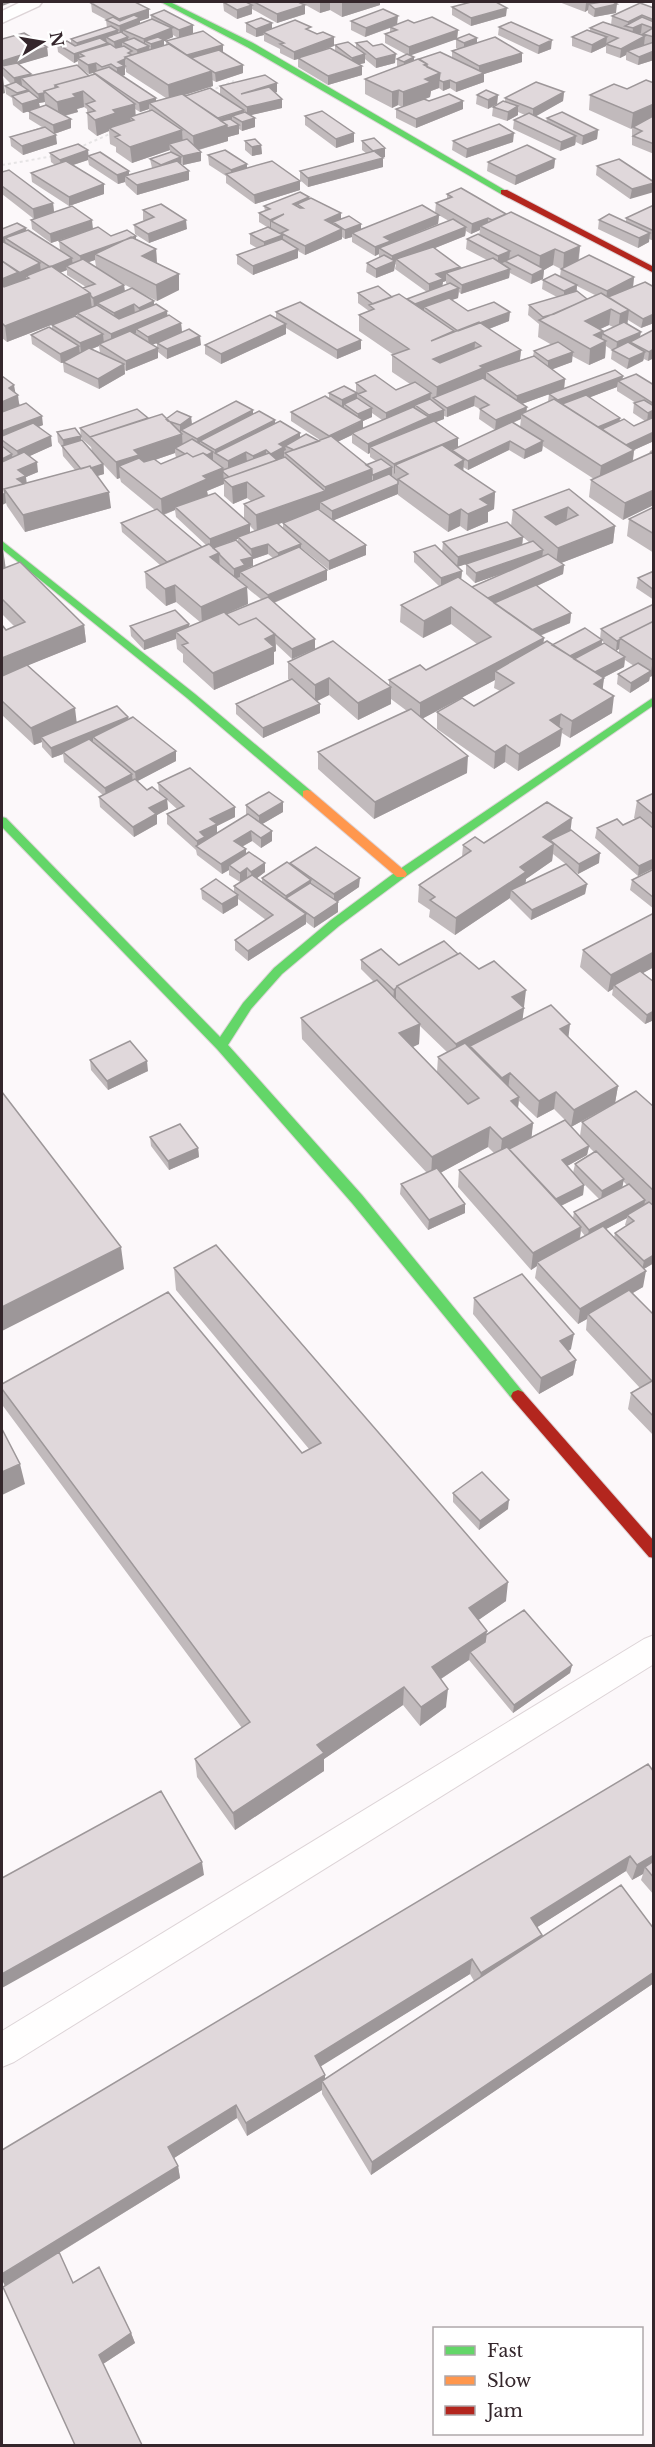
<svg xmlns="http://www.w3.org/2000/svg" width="655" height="2447" font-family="'Libre Baskerville',serif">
<rect width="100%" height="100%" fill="#fcf8fa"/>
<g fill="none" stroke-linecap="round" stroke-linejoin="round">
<defs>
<path id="lane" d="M654,1635V1664L14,2062L2,2067V2031L644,1639Z"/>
<path id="street" d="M21,2H42L39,6L2,23V11Z"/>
<path id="fast" d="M161,2H170L253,43L508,192L501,194L247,47Z
M2,541L195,694L311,791V797H303L187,698L2,549Z
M654,697V705L405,877L339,926L282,974L251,1009L228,1045L362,1195L523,1392L525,1396L523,1400L518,1402L513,1400L352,1203L217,1049L2,827V817L6,818L220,1037L243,1003L274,968L331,920L397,871Z"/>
<path id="slow" d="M307,790L311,791L405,871L407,874L405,877H397L303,797V791Z"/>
<path id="jam" d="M501,190H507L654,267V273L501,194Z
M518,1390L523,1392L654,1541V1558L649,1557L513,1400L511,1396L513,1392Z"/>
</defs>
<use href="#lane" stroke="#ddd4d7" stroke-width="2"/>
<use href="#street" stroke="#ddd4d7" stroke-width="3"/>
<use href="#fast" stroke="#ddd4d7" stroke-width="2"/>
<use href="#slow" stroke="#ddd4d7" stroke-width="2"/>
<use href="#jam" stroke="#ddd4d7" stroke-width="2"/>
<path stroke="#e6e4e5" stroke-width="2" stroke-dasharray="3 3" stroke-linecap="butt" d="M210,91L234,81
M78,148L112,133
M2,165L54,156"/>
<use href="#lane" fill="#fffefe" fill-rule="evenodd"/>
<use href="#street" fill="#fffefe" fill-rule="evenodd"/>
<use href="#fast" fill="#63d668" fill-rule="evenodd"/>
<use href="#slow" fill="#ff974d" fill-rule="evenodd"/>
<use href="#jam" fill="#b3261e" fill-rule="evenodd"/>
</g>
<path fill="#c1babc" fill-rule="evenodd" d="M223,2H380V5L342,17L330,10L320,13L302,3V2H300L305,14L277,23L252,9V14L237,19L224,11Z
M559,2H613L616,13L594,17L588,13V10L585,12Z
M91,3L149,18L140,21V23L151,19V15L193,25V34L223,45V53L243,73L216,82L212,80L213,86L184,95L185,96L220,95V86L277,83V92L275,93L282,99V108L250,115L255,127L242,131L239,129V134L228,137V141L199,150L201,152V161L183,165L181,163L189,180L137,195L126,185L125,182L118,184L89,165L88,160L73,165L104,184V194L69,206L32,182L31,173L55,165L51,162L50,153L88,150L89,156L129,175L152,168L150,159L170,152V150L132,163L116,152V147L110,144L109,131L97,136L88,129L87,109L84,107L77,109L78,112L65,116L71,119V128L54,134L57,144L23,155L11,146L10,137L42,127L29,119V111L23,113L13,105L12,98L6,94L5,86L11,84L2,75V39L47,47L48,56L19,64L31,74V76L78,66V61L74,63L58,52L57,44H71V39L107,28L106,20H107L92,12ZM173,35L178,38L166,41V45H164V41L173,37ZM80,68L89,74L93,73V74L89,76ZM126,68V72L166,98L156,101L122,76L125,75V69ZM45,102V105L40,107L39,103ZM135,109L140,112L149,109V111L135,116Z
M452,7L506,16L471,26L452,15Z
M654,8V60L638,65L626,60V55L620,58L606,53V44L608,43H606V46L591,53L572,46V37L590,31V28L611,25L612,16Z
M351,21L397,24L414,23L458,30L457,39L522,53V62L484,74V82L456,92L450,88L443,91L439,88L431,91L430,97L425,99L429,101L463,109L416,128L396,118V109L402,107L398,105L392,108L365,94V79L397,67V59L407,55L385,43V34L390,33V28L365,37L351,30ZM456,39V48L458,49L452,51V58L414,61V57L410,55Z
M246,23H272V29L311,31L317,34L334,37V46L318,51L335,50V45L356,48V43L395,63L376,68L365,59V63L359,64L362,66V75L328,85L298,67V59L294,60L280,53V49L264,41V35L256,37L246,32Z
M499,27L551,49L538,54L498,35Z
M654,83V154L632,145V128L631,129L589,110L590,95L627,89Z
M564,92L563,101L535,116L546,122L547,118L598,130L597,139L582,145L576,142L575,145L560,151L513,129L514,120L525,115L518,112V115L507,121L492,116L493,107L505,102V98Z
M477,95H498L497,104L488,109L476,104Z
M305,116L354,142L336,148L305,125Z
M245,141L261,145L262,154L252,156L245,150Z
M362,141L385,148V157L382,158L383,167L308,187L300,180V171L366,153L362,150Z
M453,141L513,142L466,158L452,150Z
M208,155L247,164V168L300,181V190L255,204L226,183V176L209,165Z
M555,159L554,168L515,185L487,171L488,162Z
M597,166L654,182L630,199L596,175Z
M2,172L53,203L54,212L111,236L136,239L156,249L157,263L179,274V290L157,301L137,291L154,305L167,311V316L181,323L182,332L201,345L167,359L158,352V358L126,371L125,370V374L99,389L64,372L63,363H61L32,344L31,335L52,329V325L77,317V315L7,342L2,338V229L26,228V231L60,250L59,241L70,237L51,243L32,229L31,220L34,219L2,194ZM95,260L96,267L88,262ZM67,270V275L86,287L83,288L60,273ZM116,280L131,288L125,291L124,285ZM157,343V348L152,345ZM99,346L100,353L92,349Z
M447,194L506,214L580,246L579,260L634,277L633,286L654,287V323L641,328L628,320L627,325L640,337L654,331V358L648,361L644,359L643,361L627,369L611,359L612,350L606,346L605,358L589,365L572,356V362L552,369L565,379L564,388L622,379L654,385V441L634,450L633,461L649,454L650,451L654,449L623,520L589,497L591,480L594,479L543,446L542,451L524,459L509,450L468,470L463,467V470L495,492L494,509L488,512V522L467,531L460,526L448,532L398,495V494L334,520L366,545V555L329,570L301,548L327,580L274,603L315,639V649L292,659L276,644V651L274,652V664L214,690L183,662V654L177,649L176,639L144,650L131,636L130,626L189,624V627L200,622L176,602L166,606L146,588L145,572L160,565L122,532L121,523L155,510L121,482L120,478L117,479L104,465V474L97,476L111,508L25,532L7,506L6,503L2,505V376L15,393L20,405L43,425L38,427L52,446L29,456L38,472L26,477V483L75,470L63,456L62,447L58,442L57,432L81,436V440L92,451L91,447L81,438L80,428L148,418L166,419L191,417L192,424L253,414L275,424L300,433V437L319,441L320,440L291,421V412L329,399V393L356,392V383L396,390L410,384L392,372V355H394L359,331V315L369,311L358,303V293L392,297L407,300L427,292L395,269L396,264L395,265L394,271L376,278L366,272L367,263L379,258V254L375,256L352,242V237L345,239L342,237V239L305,255L298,251V258L253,275L237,264V255L257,248L250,244V234L267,227L259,222V213L265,211L264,206L309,197V199L341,219L361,229L439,215L438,224L390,244L449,221L435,213L436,203L447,199ZM480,230L479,235L467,239L466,249L487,260L460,269L435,248L465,236L466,231L471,234ZM553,265L561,269L560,276L543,280L542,289L557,297L529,305L528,315L539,324L538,337L552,345L534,351L533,356L520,360L521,350L489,329L509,321L468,311L451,300L458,298L459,292L461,294L509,278L510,273L531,284L543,279L544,270ZM446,281V283L447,284L442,286L443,282ZM577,286L595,295L587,299L577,291ZM609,325L613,327L603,332L600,329ZM617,387V391L636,403H634L633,413L645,421L634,426L620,421L590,397ZM549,394L548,402L527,412L522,404ZM474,406L480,409L479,419L495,430L452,450V452L450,451L458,447V438L436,422L444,419V416L447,417ZM372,413L382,420L363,429V421L372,417ZM521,419L520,427L513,423ZM352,435V443L368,454L370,453V457L376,461L366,465L337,442ZM175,453L176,458L161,464L155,460ZM224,484V496L233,504L247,498L251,501L244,504V520L208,496L207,491ZM175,510L176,517L206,545L202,547L164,515ZM293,519L283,523V528L278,524ZM250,526L255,531L250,532ZM238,539V541L226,543ZM268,554L273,558L246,570L253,559ZM247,588L262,600L225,614L248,604Z
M654,205V241L649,239V242L638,248L598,229L599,220L626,222V218Z
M143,210L187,229L149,243L135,234L134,225L145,221L143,220Z
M276,312L361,340V349L337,359L286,328V334L221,364L205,354V345L276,319Z
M569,489L615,526L613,543L561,563L564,565L563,574L537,586L571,613L570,623L540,636L544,638L543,643L552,645L600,639L601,629L654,604V675L650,677L649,681L630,693L617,684L618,674L634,666L625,660L624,667L603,678H604L602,689L612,713L570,738L562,733L560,746L518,771L505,762L494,769L437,729V712L474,706L500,691L494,688L495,680L423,718L467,773L374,819L318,769V752L407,711L391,699V704L358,720L329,695L317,701L320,713L263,738L236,714V704L290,680L288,679V662L389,685V680L426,670L477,644L451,624L423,638L400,622L401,605L439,586L414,562V552L462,571L461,579L472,587L500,574L475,583L466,574V564L478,560L457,567L442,552L443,542L511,526L513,510ZM523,537L530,543L522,545ZM602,641L616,651L619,649V653L602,644Z
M654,507V553L627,536L629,519Z
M2,548L3,549L5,567L84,625L86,642L28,665L77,722L128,717V719L176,751V761L137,781L147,790L159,793L158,783L235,817L217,826V833L246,815V805L283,812L262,824L272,841L261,848L252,841L242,847L246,849V854L265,872L257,878L262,882V878L290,864V863L359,887L337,902H338V912L314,928L306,922V924L248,961L235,950V940L266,920L238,899V905L223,914L202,899L201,889L234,892V886L240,882L229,875V870L222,874L197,855L196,850L167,824V814L177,809L167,800L168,809L157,815V824L134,837L100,807L99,797L103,795L64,762L63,754L52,758L42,747V742L34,745L2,715V625L6,630L14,626L2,614Z
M654,571V600L636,588L638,578Z
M654,793V868L638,876L595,838L597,828L623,825L636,819L634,818L637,801Z
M571,830L599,863L578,874L553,854L552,861L526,879L525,883L587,884L585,894L531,920L510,899V898L455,935L429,917L430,910L418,902L419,885L462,857L463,845L484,843Z
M654,869V909L630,890L632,880Z
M654,913V967L643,973L654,982V1020L645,1024L612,995L613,989L608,992L580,967L583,950Z
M458,954L479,969L524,1007L522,1020L568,1038L618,1086L615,1103L571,1127L580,1136L582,1122L654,1107V1263L644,1269L643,1287L633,1293L654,1315V1436L628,1409L631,1393L640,1388L586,1330L587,1319L578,1324L535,1278L537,1266L531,1270L458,1187L459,1170L494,1153L488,1147L440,1173L465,1213L428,1230L400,1194L401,1184L427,1173L302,1039L301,1018L374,982L361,969V960L399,965ZM420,1026L447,1052L438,1057L437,1072L413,1047L419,1044ZM519,1101L537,1118L554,1109L565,1120L531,1137L533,1123L518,1108ZM589,1147L594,1152L575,1164L573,1173L567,1166L587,1155ZM574,1174L599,1199L574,1212L573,1218L561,1206L583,1195L584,1185ZM623,1181L627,1185L622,1187ZM627,1218L625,1225L627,1226L615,1233L614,1238L606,1229ZM581,1231L585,1236L580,1239Z
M90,1060L148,1071L108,1090L91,1070Z
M150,1137L198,1148L199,1157L169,1170L151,1146Z
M174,1268L506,1601L478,1620L486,1635L572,1665L570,1673L513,1713L469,1660L441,1679L446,1707L420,1726L403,1705L324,1759V1771L235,1830L197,1777L195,1759L242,1728L3,1406L2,1398V1389L302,1453L309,1449L176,1290Z
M474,1298L571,1349L569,1351L576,1360L573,1375L539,1394L473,1314Z
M453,1493L508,1509L479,1530L453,1502Z
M654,1772V1895L641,1880L643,1874L632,1880L626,1871L537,1927L542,1935L541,1937L654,1929V1983L371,2175L322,2094V2090L247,2136L237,2118L174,2158L178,2166L180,2178L59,2253L73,2283L131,2333L135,2343L103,2364L5,2286ZM470,1974L474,1981L325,2079L320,2066Z"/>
<path fill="#9d9799" d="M2,2H13L2,6Z
M320,2H330V10L320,13Z
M342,2H380V5L342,17Z
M590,2H608L589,4L588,10L585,12L586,3Z
M617,4L616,13L594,17L595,9Z
M252,5V14L237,19V10Z
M305,5V14L277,23V14Z
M507,8L506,16L471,26V18Z
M149,9V18L140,21V26L123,30V33L120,35L119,19Z
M642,15L641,24L628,26V22Z
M398,16L397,25L365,37L366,28Z
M272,23V32H263L264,35L256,37V29Z
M642,24L641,33L632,37L633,28Z
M193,25V34L179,39V30Z
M172,28L173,37L164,41V49L151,53V44L145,41V47L149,46L150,54L138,59L137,50L144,47V39Z
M118,30V39L106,37L107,43L78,52L77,43Z
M458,30L457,39L409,56V47Z
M645,36L644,45L627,51L626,55L620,58L621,49Z
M128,37L129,45L122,42V48L115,50L114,42Z
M334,37V46L299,59L298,58V59L294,60V52Z
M607,37L606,46L591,53L592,45Z
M477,38V46L464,52V43Z
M552,40L551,49L538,54L539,46Z
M108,43L109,51L84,56L79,53L80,59L77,58L78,61L74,63V54Z
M223,45V54L196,62L185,56Z
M47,47L48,56L4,69L2,67V61Z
M654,51V60L638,65L639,57Z
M522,53V62L484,74V82L456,92V83L479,75V66Z
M365,54V63L352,66V58Z
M396,54L395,63L376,68V59Z
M414,57V66L404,70V62Z
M125,59V75L117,77V68L118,62Z
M96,63L97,72H93V73L89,74L88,65Z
M427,64L440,73L439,88L431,91L430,97L403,108V92L424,65Z
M243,65V73L216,82L215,73Z
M362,66V75L328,85V76Z
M212,71L213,86L169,100L168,85Z
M31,74V83L21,78L22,85L15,87L14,78Z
M3,77L5,93L2,94V78Z
M450,80V88L443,91V82Z
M277,83V92L241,103V94Z
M58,89H95L83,92L84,107L77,109L78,112L59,117L57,102Z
M399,90L398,105L392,108V92Z
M564,92L563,101L533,118V109Z
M44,93L45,102L39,103L40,108L23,113L22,104L39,99L38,94Z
M498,95L497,104L488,109V100Z
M156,98V107L149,103V109L140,112L139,103Z
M282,99V108L247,116V107Z
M463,101V109L416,128V119Z
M135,104L136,120L130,117L131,121L117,125V128H109V131L97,136L95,120L113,110Z
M654,104V119L633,127L631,129L633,113Z
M518,106V115L507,121L508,112Z
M244,110V119L232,116V123L222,126L217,119Z
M255,118V127L242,131V122Z
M71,119V128L54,134L53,125Z
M227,125H239V134L228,137V141L194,151L193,136Z
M182,130L183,146L169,144L170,150L132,163L130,147Z
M598,130L597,139L582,145L583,136Z
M354,133V142L336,148V139Z
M514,133L513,142L466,158L467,149Z
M56,135L57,144L23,155L22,146Z
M576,136L575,145L560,151L561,142Z
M261,145L262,154L252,156V147Z
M385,148V157L373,160V151Z
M88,150V160L61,169L60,160Z
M201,152V161L183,165V156Z
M181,157V166L161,174V165Z
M383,158V167L308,187V178Z
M555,159L554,168L515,185L516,176Z
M247,164V173L231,178V170Z
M129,171V180L125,176V182L118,184L117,175Z
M189,171V180L137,195V185Z
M300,181V190L255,204L254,195Z
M654,183V192L630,199L632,189Z
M104,184V194L69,206V197Z
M309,197V206L303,208L297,204V211L293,204Z
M53,203L54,212L34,219L33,209Z
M341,213V222H333V226L325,220Z
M284,214L271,221V229H270V220Z
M439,215L438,224L379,248V254L375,256V247L384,237Z
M488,218V227L480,226V230L471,234L472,224Z
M92,220L93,229L51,243L50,234Z
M186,220L187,229L149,243L148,234Z
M361,224V233H352V237L345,239V230Z
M466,227L465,236L400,262L396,259L394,271L376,278V269L392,262V256Z
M26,228L27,238H5L6,246L2,248V238Z
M342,229V239L305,255V246Z
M650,233L649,242L638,248L639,238Z
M283,235V244L264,252V242Z
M136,236V245L95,254V260L81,265L80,256Z
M580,246L578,262L563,270L564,253Z
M156,249L157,265L142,256Z
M298,249V258L253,275V266Z
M555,249L553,265L544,270L543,279L531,284L532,275L539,272L540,256Z
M510,251L509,260L498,265V256Z
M72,258L73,267L66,266L67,270L51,276L50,267Z
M40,263L41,273L26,276V279L2,296V279Z
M460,267V276L446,273V281L443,282L442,288L429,293V284L436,274Z
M510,269L509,278L461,294L462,285Z
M179,274V290L157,301L156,285Z
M634,277L633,287L606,301L607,291Z
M124,285L125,295L97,303V306L94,307L93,298Z
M577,285L576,294L564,300V291Z
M459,288L458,298L426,309L424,307V310L414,313L415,304Z
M90,293L92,309L77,313V315L7,342L5,326Z
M154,301V311L140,317L139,308Z
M134,304L135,314L115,323L114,313Z
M611,309L609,325L583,337L585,321Z
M629,310L627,326L618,331L620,314Z
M167,311L168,320L136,329V333L111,344V334Z
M510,312L509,321L458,341V331Z
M654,314V323L641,328L643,319Z
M181,323L182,333L149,346L148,337Z
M286,324V334L221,364V354Z
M603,331L601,344L606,341L605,358L589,365L590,349L594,335Z
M641,332L639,341L630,342V346L616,352L617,342Z
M103,334L104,344H99V346L81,353L80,343Z
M200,336L201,345L167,359V349Z
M361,340V349L337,359V350Z
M475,342L474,358L433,375V359Z
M79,346L80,355L61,363L60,354Z
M158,348V358L126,371V361Z
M654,349V358L648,361L649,352Z
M521,350L519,367L486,372V380L436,401L437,387L480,366Z
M573,352L572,362L548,371V361Z
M645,352L643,361L627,369L629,359Z
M124,364L125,374L99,389L98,379Z
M623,376L622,384L618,381L617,387L557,410L558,400Z
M565,379L564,389L516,406L517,396Z
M14,385L16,396L18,395L20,412L2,419V402L9,388Z
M357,393V402L344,404V409L342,410V400Z
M431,393L430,402L415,405V409L386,423V413Z
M475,396L474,406L447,417V408Z
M527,407L526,417L521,414V419L495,430L496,420Z
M372,408V417L363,421V430L352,433V435L329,446V436L358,423V414Z
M253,410V419L200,441V448L198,449L197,439Z
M444,410V419L370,447V453L368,454V444L429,417V415Z
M654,410V419L647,422L648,413Z
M42,416L43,425L3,441L2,440V431Z
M191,417L192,426L181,430V435L182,434L183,451L175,448V453L140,465L119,466L120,478L117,479L116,462L134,450L180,435V425Z
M620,418L619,427L606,433L595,428Z
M275,420V429L215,453V450Z
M654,432V441L634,450L632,466L599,482L601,466L625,445Z
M300,433V443L285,446L286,450L284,451V457L271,463V454L279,444Z
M51,436L52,446L19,461L17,451Z
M81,436L82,446L64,450L63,440Z
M458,438V447L402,470L395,465V473L394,474V464Z
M510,441L509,450L468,470V461Z
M543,441L542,451L524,459L525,450Z
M266,450V460L253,466V456Z
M213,452V461L197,460Z
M246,452L247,462L228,471V461Z
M12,454L13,464L2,469V459Z
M464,460L463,477L455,465Z
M37,462L38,472L26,477L27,485L12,500L18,470Z
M279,462L247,482V498L233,504L232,487Z
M103,464L104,474L84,480L83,470Z
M392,467V476L373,485V475Z
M223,468L224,484L207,491L208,496L175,507V510L162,515L161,499L203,476Z
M372,469V486L325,504V487Z
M398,484V494L332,521V511Z
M654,490V505L623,520L625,503Z
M325,491V505L320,502V509L257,532L256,515Z
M109,492L111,508L25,532L23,515Z
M495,492L494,509L488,512V522L467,531L468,514L480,499Z
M5,493L6,503L2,505V495Z
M568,507L566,524L544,534L545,517Z
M461,509L460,526L448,532L449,515Z
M250,524V534L238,537V539L210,549V539Z
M615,526L613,543L556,565L558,548Z
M523,537L522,546L457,567L458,557Z
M268,544V554L253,559V566L246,569V575L240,572V577L234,579V569L241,560L252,557L251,549Z
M301,544V554L278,563V553Z
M366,545V555L329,570V561Z
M3,549L6,570L2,572V550Z
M543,550L542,560L475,583L476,573Z
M219,553L220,570L210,557Z
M564,565L563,574L490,607L484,600Z
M327,570V580L268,605V595Z
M462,571L461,581L441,588V578Z
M175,585L176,602L166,606L165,589Z
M247,587L248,604L202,624L201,607Z
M451,607V624L423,638L424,621Z
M571,613L570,623L524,642L525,632Z
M189,624V634L176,632V639L144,650V641Z
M84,625L86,642L2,676V658Z
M275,634L276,651L274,652V664L214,690L213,673L265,639Z
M544,638L542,655L495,671V680L420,720V703Z
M315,639V649L292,659V649Z
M602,640L601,650L575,664L567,658Z
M620,640L619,649L616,651L617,641Z
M625,657L624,667L589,685L590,675Z
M654,659V675L650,677L653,660Z
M651,671L649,681L630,693L631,683Z
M329,678V695L315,702V685Z
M604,678L602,695L594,684Z
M391,687V704L358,720V703Z
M614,696L612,713L570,738L572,721Z
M320,704V713L263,738V728Z
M75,708L77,725L41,737L42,742L34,745L31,728Z
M561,714L559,731L562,729L560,746L518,771L519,754L550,720Z
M128,717L129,727L93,737V741L64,753L63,752V754L52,758L51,748Z
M506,745L505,762L494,769L495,752Z
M176,751V761L136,782L135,772Z
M468,756L467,773L374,819L375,802Z
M132,774L133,784L106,798L105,788Z
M167,799L168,809L157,815V824L134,837L133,827L149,808Z
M283,802V812L259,826V816Z
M235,807V817L217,826V834L197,846V841L200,832L210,819Z
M572,818L570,835L550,840L549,848L554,844L552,861L526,879L525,889L511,890L510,898L455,935L456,918L520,867L543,837Z
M251,831L252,841L234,851V841Z
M272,831V841L261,848V838Z
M246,849V859L229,865V870L222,874L221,864Z
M600,853L599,863L578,874L579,864Z
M654,859V868L638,876L639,866Z
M265,863V872L252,882L251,872Z
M247,868V878L240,883V873Z
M360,878L359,887L334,904V894Z
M311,880V890L286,898V905V896Z
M587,884L585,894L531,920L532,910Z
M238,895V905L223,914L222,904Z
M338,902V912L314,928V918Z
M306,914V924L248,961V951Z
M654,952V967L616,988L614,985L613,989L608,992L611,975Z
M396,988V998L393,1000L394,990Z
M526,990L524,1007L511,1014L512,997Z
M524,1008L522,1024L470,1046V1052L455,1060L456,1044Z
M654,1011V1020L645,1024L647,1015Z
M420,1024L419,1044L398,1054L399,1033Z
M570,1024L568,1041L560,1029Z
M147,1061L148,1071L108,1090L107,1081Z
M510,1073L508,1090L500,1095L502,1078Z
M618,1086L615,1103L571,1127L574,1110Z
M556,1092L554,1109L537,1118L539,1101Z
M519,1097L517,1117L511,1101Z
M533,1123L531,1143L500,1159L502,1139Z
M490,1127L488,1147L431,1178L432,1157Z
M589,1146L587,1155L560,1170L562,1160Z
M198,1148L199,1157L169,1170L168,1161Z
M624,1179L622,1189L601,1200L602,1191Z
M584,1185L583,1195L552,1210L554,1200Z
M645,1200L644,1209L627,1215V1218L587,1239L589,1230Z
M465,1204V1213L428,1230L429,1220Z
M581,1227L579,1244L537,1262V1266L531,1270L533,1253Z
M121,1247L124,1269L2,1331V1307Z
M654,1255V1263L642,1270L644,1261Z
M646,1271L643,1287L591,1317L588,1314L587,1319L578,1324L580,1309Z
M574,1334L571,1349L558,1357L560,1341Z
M576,1360L573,1375L539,1394L541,1378Z
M20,1464L25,1484L2,1495V1472Z
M509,1500L508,1509L479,1530L480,1521Z
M508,1582L506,1601L467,1628L469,1608Z
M487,1631L484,1650L470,1652L469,1660L430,1686L432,1667Z
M572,1665L570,1673L513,1713L514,1705Z
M404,1687L403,1705L324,1759V1771L235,1830L233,1813L317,1745Z
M448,1689L446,1707L420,1726L421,1707Z
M654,1855V1868L645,1867L643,1874L632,1880L637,1865Z
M630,1856L626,1871L528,1933L531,1918Z
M202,1862L204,1875L2,1988V1974Z
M542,1935L539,1950L478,1988L481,1973Z
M472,1959L470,1974L315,2070V2056Z
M654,1972V1983L371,2175L372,2162Z
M325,2075V2086L322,2081V2090L247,2136L246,2123Z
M236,2105L237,2118L171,2160L168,2147Z
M178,2166L180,2178L5,2286L2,2280V2274Z
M131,2333L135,2343L103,2364L99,2355Z"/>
<path fill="#e0d8db" stroke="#9d9799" stroke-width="1.5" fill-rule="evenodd" d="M96,2H135L149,9L119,19L91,3Z
M223,2H246L252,5L237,10Z
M254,2H298L305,5L277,14Z
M471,2H496L507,8L471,18L452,7Z
M602,2H613L617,4L595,9L589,4Z
M640,3L654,8V20L642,15L628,22L612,16Z
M383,9L398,16L366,28L351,21Z
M164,10L193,25L179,30L151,15Z
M134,15L140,18L119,26L106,20L113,17L120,21Z
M432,17L458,30L409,47L385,34L397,30L390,27L408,20L414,23Z
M642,17L654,22V37L643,34L653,28L642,24L633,28L625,26Z
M261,18L272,23L256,29L246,23Z
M152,19L172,28L144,39L123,30Z
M295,20L311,27L306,29L317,34L323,32L334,37L294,52L280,44L284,43L263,32Z
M511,22L552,40L539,46L499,27Z
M603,22L645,36L621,49L606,44L618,38L590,28Z
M111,26L118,30L77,43L71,39Z
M587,30L607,37L592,45L572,37Z
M203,31L223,45L187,55L166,41Z
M121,32L128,37L114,42L106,37Z
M24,33L47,47L2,61V39Z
M469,34L477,38L464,43L456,39Z
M158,37L164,40L151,44L145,41Z
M495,37L522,53L479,66L452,51Z
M100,38L108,43L74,54L57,44L67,41L75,46Z
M134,38L149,46L137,50L122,42Z
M367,41L373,46L382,44L396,54L376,59L356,43Z
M348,42L365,54L352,58L335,45Z
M654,42V51L639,57L627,51Z
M110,44L116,48L124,46L132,51L128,53L132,55L125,57V59L118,62L125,66L117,68L111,64L102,67L96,63L88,65L77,58L84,56L79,53Z
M169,44L212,71L168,85L125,57Z
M330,48L362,66L328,76L298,58Z
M219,50L243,65L215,73L191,58Z
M440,52L484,73L456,83L450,80L443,82L439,80L440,73L427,67V64L419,59Z
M407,54L414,57L404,62L397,59Z
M418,59L427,64L424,65L440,73L425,79L431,82L403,92L399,90L392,92L365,79Z
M17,63L31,74L14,78L2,67V66Z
M77,65L89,76L55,85V88L44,91V93L38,94L21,78Z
M109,67L156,98L139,103L93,72Z
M95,74L135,104L113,110L116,113L95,120L87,113L95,111L86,104L95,101L83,91L73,94L76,97L57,102L44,91L58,87L55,85Z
M265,75L277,83L241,94L269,87L282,99L247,107L220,86Z
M646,80L654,83V104L633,113L590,95L614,84L627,89Z
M16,82L28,90L17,93L5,86Z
M536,82L564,92L533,109L505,98Z
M210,88L244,110L218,118L185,96Z
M486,90L498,95L488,100L477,95Z
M29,91L39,99L22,104L12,96Z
M182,94L227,125L193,136L149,103Z
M449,94L463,101L416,119L396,109L424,99L429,101Z
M503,101L518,106L508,112L493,107Z
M46,105L71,119L53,125L28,111Z
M152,110L182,130L130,147L115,137L120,135L109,128L134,120L130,117Z
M322,111L354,133L336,139L305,116Z
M245,112L255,118L242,122L232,116Z
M562,112L598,130L583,136L547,118Z
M529,113L576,136L561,142L514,120Z
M653,116L654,144L633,136L642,131L633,127Z
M230,119L239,125L227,128V125L221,121Z
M499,124L514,133L467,149L453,141Z
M45,127L56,135L22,146L10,137Z
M374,138L385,148L373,151L362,141Z
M187,139L201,152L183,156L169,144Z
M255,139L261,145L252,147L245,141Z
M78,144L88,150L60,160L50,153Z
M527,145L555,159L516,176L488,162Z
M225,150L247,164L231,170L208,155Z
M374,151L383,158L308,178L300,171Z
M100,152L129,171L117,175L88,156Z
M171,152L181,157L161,165L150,159Z
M619,159L654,182V183L632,189L597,166Z
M66,161L104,184L69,197L31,173Z
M177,161L189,171L137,185L125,176Z
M272,161L300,181L254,195L226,174Z
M9,170L53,203L33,209L2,186V172Z
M461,188L506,214L492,220L488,218L472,224L436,203L452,197L447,194Z
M300,192L309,197L293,204L300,208H303L297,204L311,198L341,213L325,220L342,229L305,246L281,233L288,230L271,221L284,214L270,220L259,213L270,209L264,206Z
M161,204L186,220L148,234L134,225L154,217L143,210Z
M422,205L439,215L384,237L391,241L375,247L352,233Z
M654,205V231L626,218Z
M72,206L92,220L50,234L31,220Z
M511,212L580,246L564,253L555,249L540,256L480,226Z
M609,214L650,233L639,238L599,220Z
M349,216L361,224L345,230L333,222Z
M453,219L466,227L392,256L379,248Z
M17,223L26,228L2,238V229Z
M98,227L111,236L127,230L136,236L80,256L59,241Z
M268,227L283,235L264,242L250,234Z
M28,230L72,258L50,267L5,238Z
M478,234L510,251L498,256L467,239Z
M131,237L156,249L142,256L179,274L156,285L95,254Z
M282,239L298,249L253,266L237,255Z
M2,241L40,263L19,273L2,261Z
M433,247L460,267L436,274L443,279L429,284L396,259Z
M384,255L395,261L376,269L367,263Z
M518,255L544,269L532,275L505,261Z
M589,255L634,277L607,291L561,269Z
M493,258L510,269L462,285L446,273Z
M83,259L124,285L93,298L91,296L90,293L83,288L95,284L66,266Z
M2,261L19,272L2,279Z
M51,266L90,293L5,326L2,323V285L4,287L29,278L26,276Z
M555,274L577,285L564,291L543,280Z
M645,282L654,287V314L643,319L608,297Z
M450,283L459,288L415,304L407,299Z
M378,286L392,297L373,304L358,293Z
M132,288L154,301L139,308L134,304L114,313L97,303Z
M577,291L587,299L554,314L543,317L529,305Z
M601,293L629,310L620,314L611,309L585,321L603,331L594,335L606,341L590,349L539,320Z
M399,294L454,331L431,341L479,322L521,350L480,366L483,368L437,387L392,355L409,349L359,315L374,309L369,305ZM475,342L481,346L440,363L433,359Z
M449,298L468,311L494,302L510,312L458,331L424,307Z
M300,302L361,340L337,350L276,312Z
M156,304L167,311L111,334L77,313L97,305L119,319Z
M169,315L181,323L148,337L136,329Z
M270,315L286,324L221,354L205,345Z
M75,316L103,334L80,343L52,325Z
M624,322L641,332L617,342L603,334V332Z
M49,327L79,346L60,354L31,335Z
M189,329L200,336L167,349L157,343Z
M653,330L654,349L649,352L630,342Z
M130,331L158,348L126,361L99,344Z
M558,342L573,352L548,361L534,351Z
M628,342L645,352L629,359L612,350Z
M89,348L124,364L98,379L63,362Z
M534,356L565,379L517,396L486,372Z
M615,370L623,376L558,400L549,394Z
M636,374L654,385V404L618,381Z
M375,375L396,390L415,382L431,393L386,413L358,394L366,391L356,383Z
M2,376L14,385L9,388L18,395L2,402Z
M483,378L527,407L496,420L480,409L489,405L475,396L447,408L433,398Z
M344,386L357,393L342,400L329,393Z
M586,395L620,418L598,427L562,404Z
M325,396L363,420L329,436L291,412Z
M357,398L372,408L358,414L344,404Z
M430,399L444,410L429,415L415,405Z
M554,399L634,450L601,466L521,414Z
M644,400L654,406V410L648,413L634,403Z
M236,401L253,410L197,439L181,430Z
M26,403L42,416L2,431V412Z
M413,407L429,417L368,444L352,433Z
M137,409L148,418L90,437L80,428Z
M177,411L191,417L180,425L168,421L166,419Z
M259,411L275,420L215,450L200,441Z
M162,414L182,434L134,450L139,455L116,462L90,437Z
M654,417V432L626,445L602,429L624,419L634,426Z
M280,421L300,433L279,444L284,447L271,454L266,450L253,456L246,452L228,461L215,453Z
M434,421L458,438L394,464L370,447Z
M512,422L543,441L525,450L510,441L468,461L452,450Z
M33,423L51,436L17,451L2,440V436Z
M75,428L81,436L63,440L57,432Z
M306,434L319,441L294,450L285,446Z
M331,436L372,469L325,487L285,453Z
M192,439L213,452L207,455L203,453L193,457L187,453L185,454L175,448Z
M82,440L103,464L91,468L90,466L81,469L62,446Z
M442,445L464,460L455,465L495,492L480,499L489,505L468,514L461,509L449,515L398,479L408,474L395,465Z
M2,446L12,454L2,459Z
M24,452L37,462L18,470L26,476L17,479L24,484L4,489L5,493L2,495V462Z
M653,452L654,490L625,503L591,480Z
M187,453L193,457L203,453L223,468L203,476L207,479L161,499L119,466L139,458L144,462L154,459L161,464Z
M269,453L277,460L229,477L223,472V470Z
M285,457L325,491L256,515L244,504L264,496L247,482L232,487L223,479Z
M381,459L392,467L373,475L372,474V469L366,465Z
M90,466L109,492L23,515L4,489Z
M389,474L398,481V484L332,511L320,502Z
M569,489L615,526L558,548L513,510ZM568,507L578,515L556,525L545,517Z
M215,493L250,524L210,539L175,507Z
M654,507V534L629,519Z
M157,509L202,547L167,562L121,523Z
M318,509L366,545L329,561L283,523Z
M507,522L523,537L458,557L443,542Z
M277,523L301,544L278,553L268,544L251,549L238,537Z
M236,540L253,557L241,560L245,565L234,569L220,555L219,553L213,548Z
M533,541L543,550L476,573L466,564Z
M209,544L219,553L210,557L247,587L201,607L175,585L165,589L145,572Z
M435,545L462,571L441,578L414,552Z
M299,547L327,570L268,595L240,572Z
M548,554L564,565L488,598L472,587Z
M20,562L84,625L2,658V625L6,630L25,622L2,599V569Z
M654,571V590L638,578Z
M458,577L544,638L420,703L389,680L420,665L426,670L491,637L451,607L424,621L401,605Z
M536,585L571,613L532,630L494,603Z
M268,597L315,639L292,649L256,618L239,625L226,614Z
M654,604V621L620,638L621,639L617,641L601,629Z
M175,610L189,624L144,641L130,626Z
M224,612L239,625L256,618L275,634L265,639L274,647L213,673L182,645L188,643L176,632Z
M654,621V659L653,660L620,638Z
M585,628L602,640L570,656L552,645Z
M333,641L391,687L358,703L329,678L315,685L288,662Z
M547,641L604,678L594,684L614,696L572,721L561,714L550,720L562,729L519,754L506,745L495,752L437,712L462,698L474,706L514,683L495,671Z
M604,643L625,657L595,672L574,659Z
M638,663L651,671L631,683L618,674Z
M27,665L75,708L31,728L2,701V676Z
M292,679L320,704L263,728L236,704Z
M117,706L128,717L51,748L41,737Z
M411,709L468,756L375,802L318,752Z
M133,717L176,751L135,772L93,737Z
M89,739L132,774L105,788L63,752Z
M190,768L235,807L210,819L217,824L200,832L205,837L197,841L167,814L184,806L158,783Z
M135,779L147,790L152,787L167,799L149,808L156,814L133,827L99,797Z
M269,792L283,802L259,816L246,805Z
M654,793V815L637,801Z
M547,802L572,818L543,837L554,844L520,867L526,872L456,918L430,900L435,897L419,885L471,851L463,845L475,837L484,843Z
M248,814L272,831L261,838L251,831L234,841L246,849L221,864L196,846Z
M640,817L654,829V859L639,866L597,828L617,819L623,825Z
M571,830L600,853L579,864L550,840Z
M316,847L360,878L334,894L290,863Z
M249,852L265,863L251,872L247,868L240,873L229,865Z
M287,862L311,880L286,896L262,878Z
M566,864L587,884L532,910L511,890Z
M654,869V898L632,880Z
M252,875L306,914L248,951L235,940L273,915L234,886Z
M216,879L238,895L222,904L201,889Z
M310,883L338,902L314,918L286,898Z
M654,913V952L611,975L583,950Z
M444,941L458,954L397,986L396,988L394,990L361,960L381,949L399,965Z
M460,953L479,969L494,961L526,990L512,997L524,1008L456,1044L397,986Z
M640,971L654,982V1011L647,1015L614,985Z
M377,980L420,1024L399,1033L468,1104L479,1098L438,1057L465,1043L519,1097L511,1101L533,1123L502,1139L490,1127L432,1157L301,1018Z
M551,1005L570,1024L560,1029L618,1086L574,1110L556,1092L539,1101L510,1073L502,1078L470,1046Z
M130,1041L147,1061L107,1081L90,1060Z
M636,1091L654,1107V1191L582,1122Z
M2,1092L121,1247L2,1307Z
M565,1120L589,1146L562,1160L584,1185L556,1199L509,1149Z
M180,1124L198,1148L168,1161L150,1137Z
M507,1147L581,1227L533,1253L459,1170Z
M596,1151L624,1179L602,1191L575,1164Z
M437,1168L465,1204L429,1220L401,1184Z
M629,1184L645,1200L589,1230L574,1212Z
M649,1202L654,1206V1255L644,1261L615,1233L634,1221L627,1215Z
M603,1226L646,1271L580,1309L537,1262Z
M216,1245L508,1582L469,1608L487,1631L432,1667L448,1689L421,1707L404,1687L317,1745L324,1753L233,1813L195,1759L250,1722L2,1389V1384L168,1292L302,1453L321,1443L174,1268Z
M522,1274L574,1334L560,1341L576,1360L541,1378L474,1298Z
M629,1290L654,1315V1417L631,1393L652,1381L588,1314Z
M2,1429L20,1464L2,1472Z
M482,1472L509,1500L480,1521L453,1493Z
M524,1610L572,1665L514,1705L470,1652L485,1642L486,1635Z
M648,1764L654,1772V1855L637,1865L630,1856L531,1918L542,1935L481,1973L472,1959L315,2056L325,2075L246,2123L236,2105L168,2147L178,2166L2,2274V2150Z
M161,1791L202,1862L2,1974V1878Z
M654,1861V1878L645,1867Z
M621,1885L654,1929V1972L372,2162L322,2081Z
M59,2252L73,2283L99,2267L131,2333L99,2355L142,2445H75L3,2287Z"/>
<rect width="655" height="2447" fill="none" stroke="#34262b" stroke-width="6"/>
<rect x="433" y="2327" width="210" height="108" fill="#ffffff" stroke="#aea8aa" stroke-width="1.5"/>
<rect x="445" y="2346" width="30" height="9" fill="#63d668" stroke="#aea8aa" stroke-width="1.5"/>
<text x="487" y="2357" font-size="18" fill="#34262b">Fast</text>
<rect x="445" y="2376" width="30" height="9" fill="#ff974d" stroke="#aea8aa" stroke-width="1.5"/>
<text x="487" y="2387" font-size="18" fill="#34262b">Slow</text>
<rect x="445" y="2406" width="30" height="9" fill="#b3261e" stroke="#aea8aa" stroke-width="1.5"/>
<text x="487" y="2417" font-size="18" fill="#34262b">Jam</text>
<g transform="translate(42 42) rotate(79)" stroke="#ffffff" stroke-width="4.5" paint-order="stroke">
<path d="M0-4.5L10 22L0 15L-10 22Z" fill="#34262b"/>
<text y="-9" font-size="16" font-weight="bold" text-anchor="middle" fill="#34262b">N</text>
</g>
</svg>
